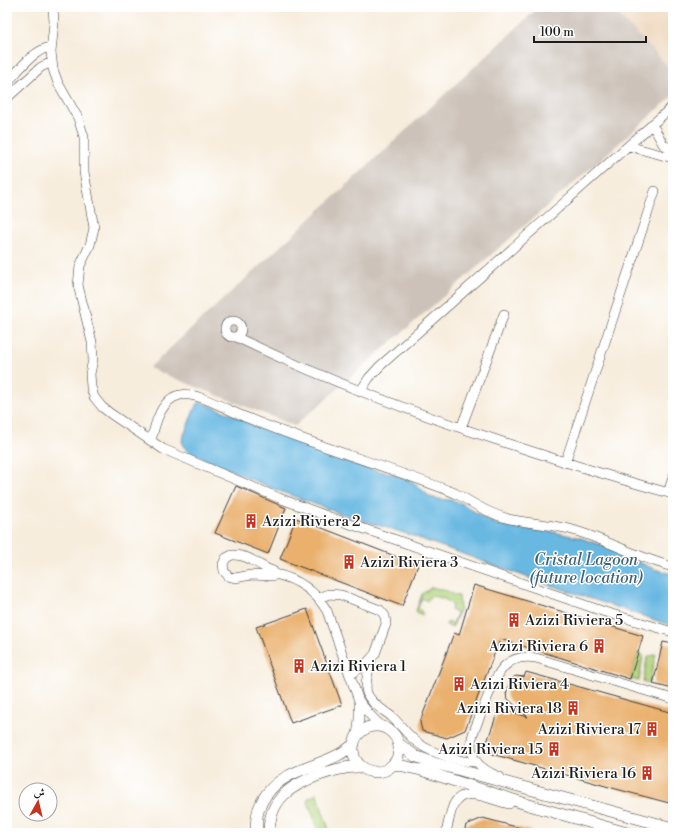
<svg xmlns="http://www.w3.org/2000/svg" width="680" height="840" font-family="'Libre Bodoni',Amiri,serif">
<rect width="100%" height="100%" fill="#fff"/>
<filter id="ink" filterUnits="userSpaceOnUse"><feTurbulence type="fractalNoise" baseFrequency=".025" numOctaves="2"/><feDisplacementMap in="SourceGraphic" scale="8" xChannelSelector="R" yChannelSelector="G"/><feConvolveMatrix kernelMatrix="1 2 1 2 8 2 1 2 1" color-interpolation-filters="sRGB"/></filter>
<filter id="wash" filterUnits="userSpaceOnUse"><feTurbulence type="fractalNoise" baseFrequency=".012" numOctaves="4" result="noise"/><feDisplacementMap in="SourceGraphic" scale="16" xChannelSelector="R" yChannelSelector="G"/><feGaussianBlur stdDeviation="0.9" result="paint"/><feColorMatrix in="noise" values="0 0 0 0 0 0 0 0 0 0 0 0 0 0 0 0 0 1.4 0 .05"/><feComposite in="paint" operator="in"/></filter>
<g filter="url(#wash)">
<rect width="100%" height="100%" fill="#f7eddd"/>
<path fill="#edd7bb" d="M611,7H673V71Z"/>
<path fill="#ccc2b9" d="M539,7H611L673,71V96L295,426L149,368Z"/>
<path fill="#b0d37c" stroke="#66784c" d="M432,587C437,589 441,589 446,591C451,593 454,596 459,596L460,609L452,628L446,625L447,622L453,624L457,613L451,610L452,605C448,599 435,595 429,597L427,601L422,598L418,608L422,612V616L416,611L422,594Z
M638,653L643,655L639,681L630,679Z
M656,654L649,683L643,682L647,658Z
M317,794L330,833H319L307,799Z"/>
<path fill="#67b8e2" stroke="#426a7f" d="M201,402L351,463L374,470L394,474L413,482L430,497L437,499L451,500L463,504L484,518L496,524L510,527L553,532L581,538L606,547L654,569L673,574V626L535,580L407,534L339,513L274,489L190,453L183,446L182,440L196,405Z"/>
<g id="blocks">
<path fill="#eab16e" d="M236,486L286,508L268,554L215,533Z
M296,518L418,565L402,606L280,559Z
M474,585L643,636L630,679L500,639L465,730L447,738L422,731L420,722L454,633L459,635Z
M307,609L342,705L291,723L256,627Z
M663,642L673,644V689L653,684Z
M526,672L673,713V804L616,789L492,754L487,742L499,708L528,717L508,699L506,694L511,679L516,676L524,677Z
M483,818L531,831L530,833H464L466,825Z"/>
</g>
</g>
<g filter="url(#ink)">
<use href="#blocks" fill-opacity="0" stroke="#3d3b39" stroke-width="1"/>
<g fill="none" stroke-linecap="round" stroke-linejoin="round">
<defs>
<path id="minor" d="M53,7L54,23L51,52L53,69L58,83L78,118L84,137V172L94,228L90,245L80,266L78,285L92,342L93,359L90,374L91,387L94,397L102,407L111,414L163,449L279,498L327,516L605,612L673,632
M7,83C20,69 32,51 52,46
M7,98L41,67L52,62
M652,124L663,144L673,151
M628,146L673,158
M225 329a8 8 0 1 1 16 0a8 8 0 1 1-16 0Z
M236,337C323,379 414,413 506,443C561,461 617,479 673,494
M360,392L369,378L380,366L673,106
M461,428L504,314
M151,441C155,424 161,399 180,395C196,391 229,411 245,417C314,445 385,466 455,493C473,503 489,514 509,519C531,524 554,524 576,531C609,541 639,558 673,567
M565,463L655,191
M668,493L673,477
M232,555C249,554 258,566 273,571L274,575L273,576L251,575L235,578L228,576L224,571L223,564L226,558Z
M275,574C298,579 315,590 327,611L359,701V719L357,736
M319,598L329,594L341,595L380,610L385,616L386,624L375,654L368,662L350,675
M371,660C369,670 364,684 367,693C371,704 384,710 392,717C401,725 408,736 418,743C429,752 463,763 476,762
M359,701L370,715L382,727
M500,777C479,769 466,757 473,734C478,721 483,708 488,696C498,672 506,653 536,658L673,699
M446,833C448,824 450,814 453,806C463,783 492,801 509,804"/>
<path id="tertiary" d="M353 749a23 23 0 1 1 46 0a23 23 0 1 1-46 0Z
M399,744L415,756L434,763L673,828
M394,764L421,770L529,805L627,833
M257,833C255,819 258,806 266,795C287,765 328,768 354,744
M269,833C269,799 291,785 319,775C333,770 346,766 361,767"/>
</defs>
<use href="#minor" stroke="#3d3b39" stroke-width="10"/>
<use href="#tertiary" stroke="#3d3b39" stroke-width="12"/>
<use href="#minor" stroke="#fff" stroke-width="9"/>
<use href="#tertiary" stroke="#fff" stroke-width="11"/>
</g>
</g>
<defs>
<symbol id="building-bare" viewBox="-9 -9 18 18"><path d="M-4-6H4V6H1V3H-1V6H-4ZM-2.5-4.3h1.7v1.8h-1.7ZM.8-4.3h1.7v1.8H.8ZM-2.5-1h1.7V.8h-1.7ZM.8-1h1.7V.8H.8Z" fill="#c8321e" stroke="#fff" stroke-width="2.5" paint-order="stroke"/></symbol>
</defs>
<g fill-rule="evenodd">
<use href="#building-bare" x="241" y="511" width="20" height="20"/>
<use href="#building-bare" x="339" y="552" width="20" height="20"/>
<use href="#building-bare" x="504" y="610" width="20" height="20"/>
<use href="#building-bare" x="589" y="636" width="20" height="20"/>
<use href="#building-bare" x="289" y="656" width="20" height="20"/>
<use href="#building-bare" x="449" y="674" width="20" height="20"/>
<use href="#building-bare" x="563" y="698" width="20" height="20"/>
<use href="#building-bare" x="642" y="719" width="20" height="20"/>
<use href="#building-bare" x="544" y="739" width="20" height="20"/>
<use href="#building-bare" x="637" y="763" width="20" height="20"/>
</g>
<g text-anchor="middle" stroke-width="3" stroke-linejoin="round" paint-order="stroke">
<g font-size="15" fill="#1c1c1c" stroke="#fff" text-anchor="start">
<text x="262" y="526">Azizi Riviera 2</text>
<text x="360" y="567">Azizi Riviera 3</text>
<text x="525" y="625">Azizi Riviera 5</text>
<text x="588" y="651" text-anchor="end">Azizi Riviera 6</text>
<text x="310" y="671">Azizi Riviera 1</text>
<text x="470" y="689">Azizi Riviera 4</text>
<text x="562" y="713" text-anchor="end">Azizi Riviera 18</text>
<text x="641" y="734" text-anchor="end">Azizi Riviera 17</text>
<text x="543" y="754" text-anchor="end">Azizi Riviera 15</text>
<text x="636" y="778" text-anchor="end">Azizi Riviera 16</text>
</g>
<g font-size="16" font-style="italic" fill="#3e6275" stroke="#fff">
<text x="586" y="565">Cristal Lagoon<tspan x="586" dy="18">(future location)</tspan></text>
</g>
</g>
<rect width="680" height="840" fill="none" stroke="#fff" stroke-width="24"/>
<g transform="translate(38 802) rotate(8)"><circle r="19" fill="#ffffff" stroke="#a4a4a4"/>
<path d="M0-3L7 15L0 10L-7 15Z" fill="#c8321e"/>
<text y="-6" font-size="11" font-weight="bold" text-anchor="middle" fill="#1c1c1c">ش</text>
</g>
<path d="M534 36v6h112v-6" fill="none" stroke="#1c1c1c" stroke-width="2"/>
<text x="540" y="36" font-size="12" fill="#1c1c1c" stroke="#ffffff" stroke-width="3" paint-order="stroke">100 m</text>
</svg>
